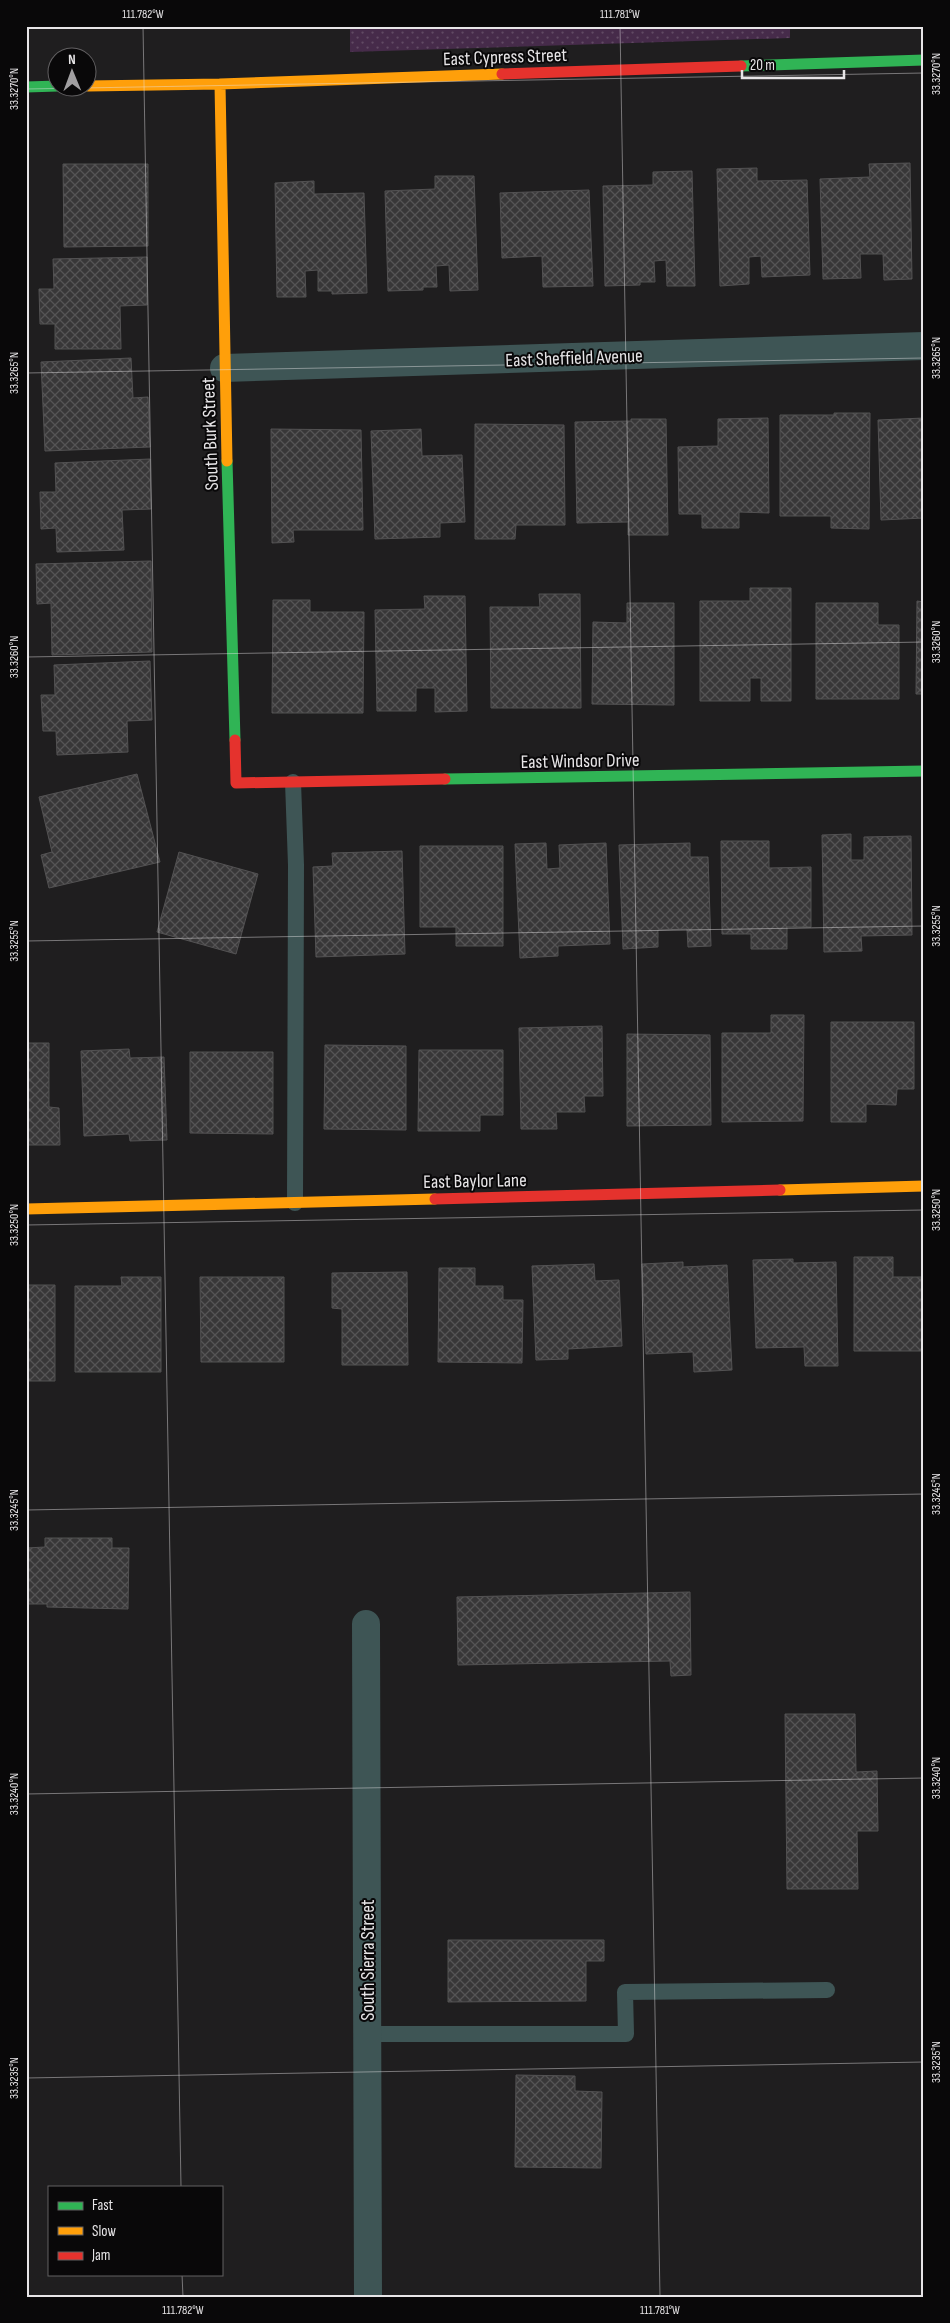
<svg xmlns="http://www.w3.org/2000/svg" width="950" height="2323" font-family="'Sofia Sans Condensed',sans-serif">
<defs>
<pattern id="park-dots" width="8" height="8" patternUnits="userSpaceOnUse" patternTransform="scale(1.25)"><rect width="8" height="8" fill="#462b4a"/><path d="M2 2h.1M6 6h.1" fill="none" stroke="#614a64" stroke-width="1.8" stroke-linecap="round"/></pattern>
<pattern id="building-cross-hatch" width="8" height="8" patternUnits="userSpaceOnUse" patternTransform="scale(1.25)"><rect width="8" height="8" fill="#383738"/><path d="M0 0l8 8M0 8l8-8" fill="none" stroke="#555455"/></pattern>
</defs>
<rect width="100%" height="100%" fill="#1f1e1f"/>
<path fill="url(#park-dots)" d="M350,26H790V38L350,52Z"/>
<path fill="url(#building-cross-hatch)" stroke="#535253" d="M910,163L912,279L884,280L883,254H860L861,278L823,279L820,179L870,177L869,164Z
M63,164H148V246L64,247Z
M757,168V181L807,180L810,275L762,277L761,256L749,257V284L720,286L717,169Z
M692,171L695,286H667L666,260L654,261L655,282H640V285L605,286L603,186L653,185V172Z
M435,176H474L478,290L450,291L449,265L436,266L437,287H423V290L388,291L385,191L435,189Z
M314,181V194L364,193L367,293L332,294V291H318V270L305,271L306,297H277L275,183Z
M589,190L593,286L543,287L542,256L502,258L500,193Z
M147,257V305L120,306L121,349H55V324H40L39,289H54L53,259Z
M131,358L133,398L148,397L150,447L45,451L41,362Z
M834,413H870L869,529L831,528V516H780V415H834Z
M768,418L769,513L739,512V528H702V514H679L678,447L718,446V419Z
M924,418V518L881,520L878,420Z
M631,419H666L668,535H628V522L577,523L575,422L631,421Z
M475,424L564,425L565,525H516L515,539H475Z
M271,429L361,430L363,530H293L294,542L272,543Z
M421,429L422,456L462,455L465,522L440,523V537L375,539L371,431Z
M150,459L151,509L122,510L124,550L57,552L56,528L41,529L40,492H56L55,463Z
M151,561L152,652L52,655L51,603L37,604L36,564Z
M750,588H791V701H761V678H750V701H700V601H750Z
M539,594H580L581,708H491L490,607H540Z
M424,596H465L467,711L435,712V688H416V711H377L375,610L425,609Z
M273,600H310V612H364L363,713H272Z
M917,601L924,602V694H916Z
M627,603H674V705L592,704L593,622L627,623Z
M816,603H878V625H899V699H816Z
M150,661L152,720L127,721L128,752L57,755L56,731H43L41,695H55L54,665Z
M137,774L160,862L49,888L41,855L52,852L39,797Z
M851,834V860H864V837L911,836L912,935L861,936L862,951L824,952L822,835Z
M721,841H769V868L811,867V927H787V949H751V934H722Z
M546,843L547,869L560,868L559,845L606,843L610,944L558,946V956L520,958L515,844Z
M690,843V857H708L711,946L688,947L687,929L658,930V947L623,949L619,845Z
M420,846H503V946H456V927H420Z
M402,851L405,954L316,957L313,867L333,866L332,853Z
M179,852L258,874L236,954L157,932Z
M771,1015H804L803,1121L722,1122V1033H771Z
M831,1022H914V1089H897L896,1105L866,1104V1122H831Z
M602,1026L603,1096H584L585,1112H556L557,1129H521L519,1028Z
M627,1034L710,1035L711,1125L627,1126Z
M26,1043H49V1107L59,1108L60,1145H26Z
M325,1045L406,1046V1130L324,1129Z
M129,1049L130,1058L164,1057L167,1140L130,1141L129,1134L84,1136L81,1051Z
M419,1050H503V1115H480V1131H418Z
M190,1052H273V1134L190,1133Z
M854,1257H893V1277H924V1351H854Z
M793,1259V1263L836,1262L838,1366H805L804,1347L756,1348L753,1260Z
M683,1262V1267L727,1265L732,1370L694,1372L693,1352L646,1354L642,1264Z
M594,1264L595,1281L619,1280L622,1346L568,1349V1359L536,1360L532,1266Z
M439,1268H475V1286H503V1300H523L522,1363L438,1362Z
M407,1272L408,1365H342V1309L332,1308V1273Z
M121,1277H161V1372H75V1286H122Z
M200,1277H284V1362H201Z
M26,1285H55V1381H26Z
M45,1538H112V1548H129L128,1609L47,1607V1604H26V1548L45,1547Z
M690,1592L691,1675L671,1676L670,1661L458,1665L457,1597Z
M785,1714H855L856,1772L877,1771L878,1831H857L858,1889H787Z
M448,1940H604V1961H586V2001L448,2002Z
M516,2075L575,2076V2091L602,2092L601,2168L515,2167Z"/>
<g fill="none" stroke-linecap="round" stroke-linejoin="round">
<path stroke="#3e5555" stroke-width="16" d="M293,782L296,865L295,1203
M368,2034H626L625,1992L827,1990"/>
<path stroke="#3e5555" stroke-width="28" d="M224,368L924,346
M366,1624L368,2297"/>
<path stroke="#30b455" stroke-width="11" d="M741,66L924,60
M26,87L58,86
M227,461L235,740
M445,779L924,771"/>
<path stroke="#ff9f0a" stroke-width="11" d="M220,84L227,461
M88,86L220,84L502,74
M780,1190L924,1186
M26,1209L435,1199"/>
<path stroke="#e5322d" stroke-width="11" d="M502,74L741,66
M235,740L236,783L445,779
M435,1199L780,1190"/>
</g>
<path fill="none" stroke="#e7e5e7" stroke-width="1" stroke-opacity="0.45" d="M143,26L181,2187M620,26L660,2297M26,89L924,73M26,373L924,358M26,657L924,642M26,941L924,926M26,1225L924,1210M26,1510L924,1494M26,1794L924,1778M26,2078L924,2062M182,2274L183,2297"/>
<g text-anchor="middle" stroke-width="4" stroke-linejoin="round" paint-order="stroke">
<g font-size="19" fill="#e7e5e7" stroke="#090809">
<text transform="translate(505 56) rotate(-2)" y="7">East Cypress Street</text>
<text transform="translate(574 357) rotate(-2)" y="7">East Sheffield Avenue</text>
<text transform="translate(209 434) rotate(-92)" y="7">South Burk Street</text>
<text transform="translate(580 760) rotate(-1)" y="7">East Windsor Drive</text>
<text transform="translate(475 1180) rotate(-1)" y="7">East Baylor Lane</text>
<text transform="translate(367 1960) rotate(-90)" y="7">South Sierra Street</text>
</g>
</g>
<rect width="950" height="2323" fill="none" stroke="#090809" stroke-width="55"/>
<rect x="48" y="2186" width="175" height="90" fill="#090809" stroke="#626062"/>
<rect x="58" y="2202" width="25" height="8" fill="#30b455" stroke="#626062"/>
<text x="92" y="2210" font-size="15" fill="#e7e5e7">Fast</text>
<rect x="58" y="2227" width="25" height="8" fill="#ff9f0a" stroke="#626062"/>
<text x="92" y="2236" font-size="15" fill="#e7e5e7">Slow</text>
<rect x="58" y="2252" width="25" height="8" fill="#e5322d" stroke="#626062"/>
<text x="92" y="2260" font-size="15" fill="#e7e5e7">Jam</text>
<g transform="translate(72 72) rotate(359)"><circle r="24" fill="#090809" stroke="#626062"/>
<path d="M0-4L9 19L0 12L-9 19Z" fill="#a19fa1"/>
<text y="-8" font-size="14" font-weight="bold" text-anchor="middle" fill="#e7e5e7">N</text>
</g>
<path d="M742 70v8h102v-8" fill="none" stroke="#e7e5e7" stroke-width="2.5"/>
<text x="750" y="70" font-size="15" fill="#e7e5e7" stroke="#090809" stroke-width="4" paint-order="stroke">20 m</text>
<rect x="28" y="28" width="894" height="2268" fill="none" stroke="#e7e5e7" stroke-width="2"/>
<g font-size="12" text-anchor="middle" fill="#e7e5e7">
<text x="143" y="18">111.782°W</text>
<text x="620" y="18">111.781°W</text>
<text transform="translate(936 74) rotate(-90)" y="4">33.3270°N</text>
<text transform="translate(14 89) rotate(-90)" y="4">33.3270°N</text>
<text transform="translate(936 358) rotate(-90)" y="4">33.3265°N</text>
<text transform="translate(14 373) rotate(-90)" y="4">33.3265°N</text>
<text transform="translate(936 642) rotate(-90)" y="4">33.3260°N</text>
<text transform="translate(14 657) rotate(-90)" y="4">33.3260°N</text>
<text transform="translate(936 926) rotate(-90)" y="4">33.3255°N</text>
<text transform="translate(14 941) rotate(-90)" y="4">33.3255°N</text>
<text transform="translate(936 1210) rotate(-90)" y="4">33.3250°N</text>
<text transform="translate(14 1225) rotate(-90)" y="4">33.3250°N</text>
<text transform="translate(936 1494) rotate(-90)" y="4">33.3245°N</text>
<text transform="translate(14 1510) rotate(-90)" y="4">33.3245°N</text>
<text transform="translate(936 1778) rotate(-90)" y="4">33.3240°N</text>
<text transform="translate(14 1794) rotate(-90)" y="4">33.3240°N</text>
<text transform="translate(936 2062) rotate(-90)" y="4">33.3235°N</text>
<text transform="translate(14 2078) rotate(-90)" y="4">33.3235°N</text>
<text x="183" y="2314">111.782°W</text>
<text x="660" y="2314">111.781°W</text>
</g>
</svg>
